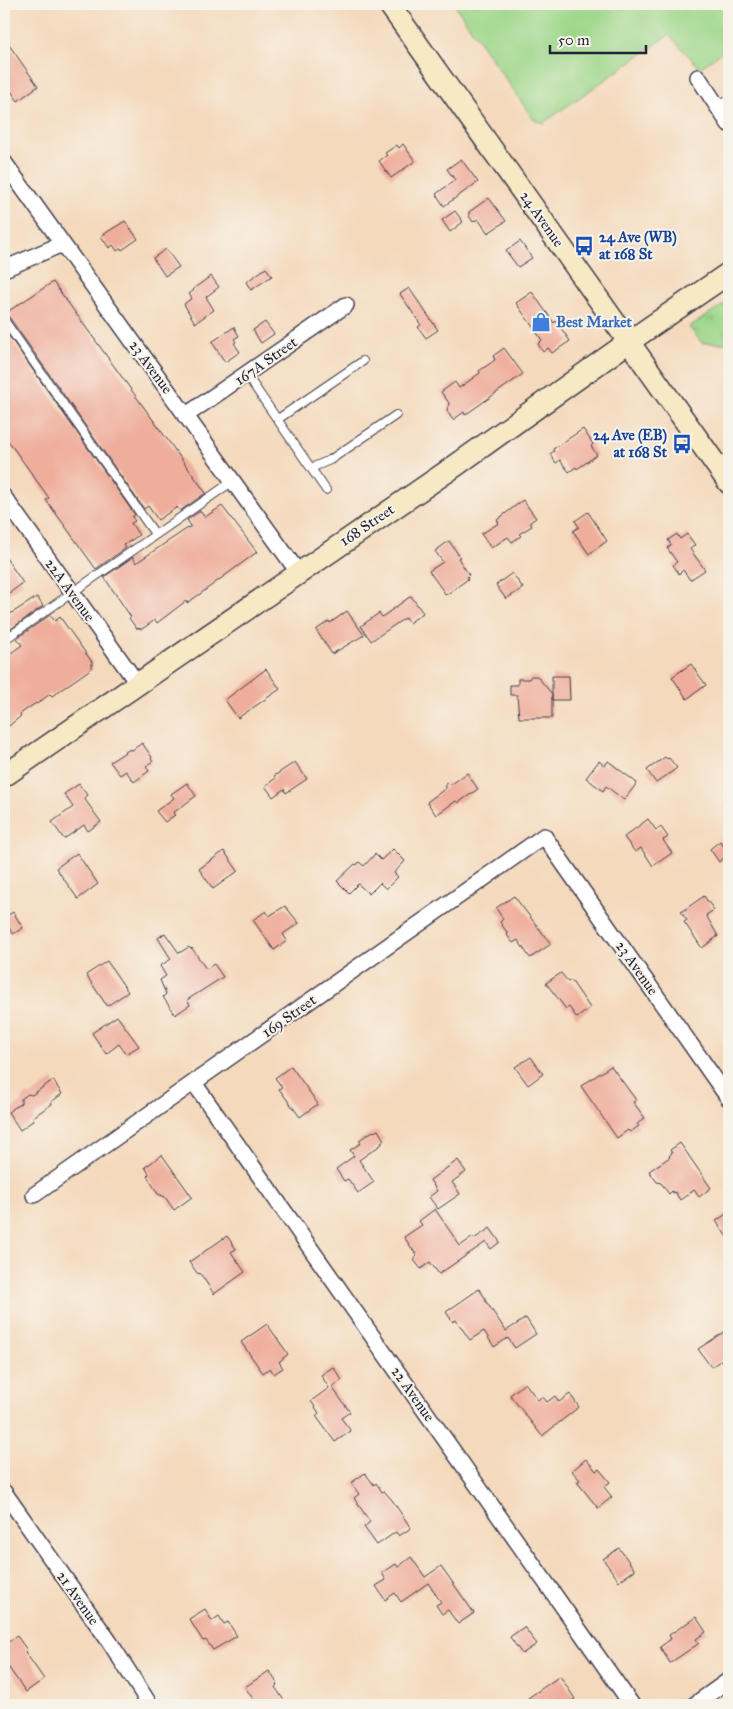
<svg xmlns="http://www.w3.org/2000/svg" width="733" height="1709" font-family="'IM FELL Great Primer',serif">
<defs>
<pattern id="grass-tufts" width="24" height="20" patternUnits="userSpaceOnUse" patternTransform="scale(1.25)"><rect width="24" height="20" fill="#9dd78a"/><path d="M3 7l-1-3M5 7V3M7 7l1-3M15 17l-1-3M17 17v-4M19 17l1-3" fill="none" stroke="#87b878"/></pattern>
</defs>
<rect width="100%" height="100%" fill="#f7f3e8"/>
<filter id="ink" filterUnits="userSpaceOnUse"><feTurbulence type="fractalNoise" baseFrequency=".02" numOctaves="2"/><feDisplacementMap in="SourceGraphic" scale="10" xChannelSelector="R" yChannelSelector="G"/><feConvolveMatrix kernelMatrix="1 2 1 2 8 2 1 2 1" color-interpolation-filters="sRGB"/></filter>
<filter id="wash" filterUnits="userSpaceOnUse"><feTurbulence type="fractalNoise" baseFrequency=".0096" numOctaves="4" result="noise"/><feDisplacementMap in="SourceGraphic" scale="20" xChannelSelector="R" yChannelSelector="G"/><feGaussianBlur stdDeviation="1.12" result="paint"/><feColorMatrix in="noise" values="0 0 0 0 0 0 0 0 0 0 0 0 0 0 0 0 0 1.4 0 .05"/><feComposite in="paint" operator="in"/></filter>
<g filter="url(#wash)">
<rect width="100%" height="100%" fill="#f4d9bc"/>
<path fill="url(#grass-tufts)" stroke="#607c62" d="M729,301V343H702L689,327Z"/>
<path fill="#9dd78a" stroke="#607c62" d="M454,4H729V47L700,68L669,35L543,123L534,120Z"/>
<g id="blocks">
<path fill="#efae9c" d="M4,38L38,86L18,101L4,81Z
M403,144L415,161L391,178L379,161L387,155L385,153L397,145L399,148Z
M461,159L478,182L444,206L436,194L455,180L447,169Z
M489,198L506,221L488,233L478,219L473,222L469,216V212Z
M455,211L463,222L450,232L442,220Z
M125,221L138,239L122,250L121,248L117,251L113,245L109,248L101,236Z
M520,241L532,258L518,267L506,251Z
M166,249L179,267L165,276L153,258Z
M266,268L272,276L251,290L246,282Z
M211,276L219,287L206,297L214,310L195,323L184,304L192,298L189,294L194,290L193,289Z
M53,282L206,493L180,511L177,507L158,520L148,506L144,509L9,317L4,314Z
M409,288L438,330L426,338L418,327L421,325L400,294Z
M532,292L554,323L556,321L570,341L552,353L548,348L543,352L538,344L542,340L516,303Z
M265,322L274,334L261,343L253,330Z
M234,327L239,336L234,339L236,342L234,343L240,352L225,362L212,342Z
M4,329L135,515L132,517L135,521L131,523L139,535L124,545L126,548L96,569L57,515L46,500L49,498L4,435Z
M504,348L523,374L465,415L464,412L453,420L447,411L449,403L441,392L455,382L459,388L480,373L479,371L495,360L493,356Z
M583,429L593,444L591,446L597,455L577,469L576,467L569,472L560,460L556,463L550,454L554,451L553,449Z
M523,500L536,518L530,522L532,526L519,534L521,536L512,542L508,537L491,548L481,534L499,523L497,520Z
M222,506L257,552L200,594L187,603L186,601L157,623L155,620L142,629L136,628L129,618L131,617L104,577L133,557L136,563L167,542L191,526L187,520L200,511L205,517Z
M588,512L607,541L589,554L573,531L579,527L575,521Z
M677,534L680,539L687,534L695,545L690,549L705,570L690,580L683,570L679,574L673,565L677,562L667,548L671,545L668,540Z
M449,541L460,557L458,558L469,575L467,577L468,579L446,595L429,571L443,562L435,551Z
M4,555L23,583L4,597Z
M512,573L523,588L506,599L496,585Z
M411,596L423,613L409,623L405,618L371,641L361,626L379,613L382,617Z
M37,597L43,606L11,629L4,618Z
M347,611L364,635L332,654L316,630L329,621L330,623Z
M50,615L55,621L60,617L92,662V668L52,696L50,694L37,704L36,703L20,714L21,716L4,730V658L22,645L17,638Z
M691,664L706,685L687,699L672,677Z
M266,669L280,689L238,718L225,700Z
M531,676H537L552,694V718H519L517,695H510V685H518V679H529Z
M552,676H569L570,700H552Z
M142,743L152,757L151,758L153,761L146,766L149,771L134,782L126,771L120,775L110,762L130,749L131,751Z
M665,757L667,759L669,758L677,768L656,783L647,770Z
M599,761L605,766L608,761L637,783L624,800L606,786L603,791L586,778Z
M295,762L307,779L286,793L284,789L273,797L265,786L276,778L274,776Z
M467,773L478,789L458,803L456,801L436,815L427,802L446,788V783L452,784Z
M187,783L196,796L173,813L175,815L165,822L156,811L174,798L171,794Z
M79,784L87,795L84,798L101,822L88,831L84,825L64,839L52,822L73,807L64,794Z
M648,819L656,830L661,827L668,837L663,840L672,853L653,866L641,848L635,852L624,837Z
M720,841L729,854L719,862L710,849Z
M393,849L405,861L394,873L398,877L386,889L380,883L369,894L358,884L349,893L337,881L355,864L357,865L359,862L364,866L375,854L381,860Z
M224,851L238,871L213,889L199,869Z
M77,853L98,884L78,899L56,868Z
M514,896L551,944L530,958L518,940L513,943L507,935L508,934L500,922L503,919L496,908Z
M704,896L714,910L706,915L718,936L702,948L684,922L687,920L681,912Z
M285,906L299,923L283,934L287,941L274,950L253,920L266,911L269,916Z
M13,912L23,928L13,934L4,921V918Z
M165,933L179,953L189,947L191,949L192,948L206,969L214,964L223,977L187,1000L190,1005L175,1015L163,997L166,994L160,980L166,976L160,966L171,959L158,938Z
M107,961L128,992L107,1006L86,975Z
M561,973L568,982L571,980L590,1008L577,1018L569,1007L566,1009L546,983Z
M117,1016L139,1046L126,1054L119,1044L106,1054L92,1033Z
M531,1057L543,1074L528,1085L515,1067Z
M291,1066L318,1104L300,1117L279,1089L282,1087L275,1078Z
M611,1066L636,1100L633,1102L645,1118L637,1124L639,1126L630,1132L628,1130L617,1138L581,1086Z
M53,1080L62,1094L51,1102L52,1104L33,1117L34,1120L20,1130L8,1112L21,1103V1099L28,1094L32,1095Z
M378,1130L384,1140L381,1142L382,1144L359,1160L374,1182L358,1193L348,1179L344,1181L336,1169L354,1156L350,1150L361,1143L359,1140L373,1131L374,1132Z
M680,1143L711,1188L699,1197L694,1190L680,1200L675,1192L673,1193L672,1191L669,1194L661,1183L657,1182L649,1171L670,1157L669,1156L672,1153L670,1150Z
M162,1155L192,1197L174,1210L165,1197L158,1194L147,1176L149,1174L145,1167Z
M458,1160L466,1172L452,1182L460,1194L438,1209L429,1197L437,1191L430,1180Z
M435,1209L460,1246L473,1237L474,1239L490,1228L500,1242L491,1249L486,1242L439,1274L430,1262L421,1269L413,1259L417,1256L404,1237L422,1225L419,1221Z
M729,1212V1240L716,1221Z
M227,1236L236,1249L231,1252L245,1272L214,1294L200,1273L198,1274L189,1262Z
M479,1289L486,1299L485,1300L506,1331L526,1318L536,1334L515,1348L508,1338L494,1347L484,1331L470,1340L456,1320L453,1322L446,1312Z
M267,1324L288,1354L279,1362L283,1368L274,1374L270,1368L263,1373L241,1342Z
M729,1329V1355L711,1367L698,1349Z
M333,1367L342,1380L332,1387L350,1412L341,1418L351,1431L335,1442L316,1416L319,1413L311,1401L329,1388L321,1375Z
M525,1383L538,1400L542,1396L547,1402L555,1396L559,1402L570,1394L579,1407L542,1436L510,1395Z
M586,1459L596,1471L599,1469L610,1482L604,1487L612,1497L598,1508L577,1482L580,1480L572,1471Z
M365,1473L374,1485L376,1483L382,1492L384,1491L392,1500L411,1528L399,1536L396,1532L377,1545L364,1527L370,1522L354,1498L359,1494L351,1483Z
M619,1548L635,1570L619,1581L603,1559Z
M411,1557L425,1577L441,1566L474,1613L458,1624L448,1610L442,1614L436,1605L441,1602L428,1583L401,1602L395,1593L385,1600L376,1586L386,1580L382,1573L396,1564L398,1567Z
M205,1609L212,1621L219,1616L224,1624L228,1622L237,1636L213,1650L206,1640L203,1641L189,1619Z
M696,1617L706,1632L696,1639L699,1643L695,1646L670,1663L660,1647L671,1639L669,1635Z
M524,1627L537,1644L522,1654L510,1637Z
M17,1636L27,1650L25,1652L44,1679L26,1692L4,1661V1645Z
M269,1671L278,1684L275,1687L287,1705H257L245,1687Z
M560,1676L575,1699L565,1705H533L528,1698Z"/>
</g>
</g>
<g filter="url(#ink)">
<use href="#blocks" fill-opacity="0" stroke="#423d4e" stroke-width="1"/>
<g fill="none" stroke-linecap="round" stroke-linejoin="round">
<defs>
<path id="lane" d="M718,107L729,99
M4,320L155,534
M246,374L326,490
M278,419L363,361
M311,468L330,460L396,415
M4,640L233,481"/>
<path id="street" d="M698,77L729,124
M4,162L298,572
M4,269L62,244
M185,416L346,305
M4,497L137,683
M194,1083L632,1705
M34,1195L544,836L729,1099
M4,1492L109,1641L150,1705
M694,1705L729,1680"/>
<path id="secondary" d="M389,4L729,483
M4,776L455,466L630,341L729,273"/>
</defs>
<use href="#lane" stroke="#423d4e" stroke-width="10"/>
<use href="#street" stroke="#423d4e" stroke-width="18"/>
<use href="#secondary" stroke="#423d4e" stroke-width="24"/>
<use href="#lane" stroke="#fff" stroke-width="8"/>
<use href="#street" stroke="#fff" stroke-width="15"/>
<use href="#secondary" stroke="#f6e9c3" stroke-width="21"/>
</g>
</g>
<defs>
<symbol id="bus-bare" viewBox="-9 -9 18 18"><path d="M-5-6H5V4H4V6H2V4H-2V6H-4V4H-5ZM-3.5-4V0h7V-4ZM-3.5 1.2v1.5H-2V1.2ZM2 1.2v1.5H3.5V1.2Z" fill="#1a4fb4" stroke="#f7f3e8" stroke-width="2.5" paint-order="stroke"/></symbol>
<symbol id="shop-bare" viewBox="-9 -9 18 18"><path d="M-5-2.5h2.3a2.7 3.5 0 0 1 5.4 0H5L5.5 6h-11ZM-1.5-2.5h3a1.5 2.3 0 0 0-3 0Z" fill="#3f7fe0" stroke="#f7f3e8" stroke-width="2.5" paint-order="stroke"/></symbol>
</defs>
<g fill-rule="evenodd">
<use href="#bus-bare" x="570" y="232" width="28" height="28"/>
<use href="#shop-bare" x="527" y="308" width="28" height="28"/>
<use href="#bus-bare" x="668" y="430" width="28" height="28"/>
</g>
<g text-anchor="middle" stroke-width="4" stroke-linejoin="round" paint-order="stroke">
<g font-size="15" fill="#22223b" stroke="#f7f3e8">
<text transform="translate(542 219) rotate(55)" y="5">24 Avenue</text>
<text transform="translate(266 361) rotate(-35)" y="5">167A Street</text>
<text transform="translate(151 367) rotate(54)" y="5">23 Avenue</text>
<text transform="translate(367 525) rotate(-34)" y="5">168 Street</text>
<text transform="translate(70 590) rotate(54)" y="5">22A Avenue</text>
<text transform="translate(637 968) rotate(55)" y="5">23 Avenue</text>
<text transform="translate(289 1016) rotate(-35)" y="5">169 Street</text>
<text transform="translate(413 1394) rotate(55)" y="5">22 Avenue</text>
<text transform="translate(78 1598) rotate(55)" y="5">21 Avenue</text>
</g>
<g font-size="15" font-weight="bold" fill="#164399" stroke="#f7f3e8" text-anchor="start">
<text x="599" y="242">24 Ave (WB)<tspan x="599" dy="17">at 168 St</tspan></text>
<text x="667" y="440" text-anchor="end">24 Ave (EB)<tspan x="667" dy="17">at 168 St</tspan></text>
</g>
<g font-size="15" font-weight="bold" fill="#366cbe" stroke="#f7f3e8" text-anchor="start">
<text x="556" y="327">Best Market</text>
</g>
</g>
<rect width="733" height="1709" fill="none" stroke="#f7f3e8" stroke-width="20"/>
<path d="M550 45v8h96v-8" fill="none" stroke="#22223b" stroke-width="2.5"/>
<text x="558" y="45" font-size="15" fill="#22223b" stroke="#f7f3e8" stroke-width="4" paint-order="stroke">50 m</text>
</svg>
